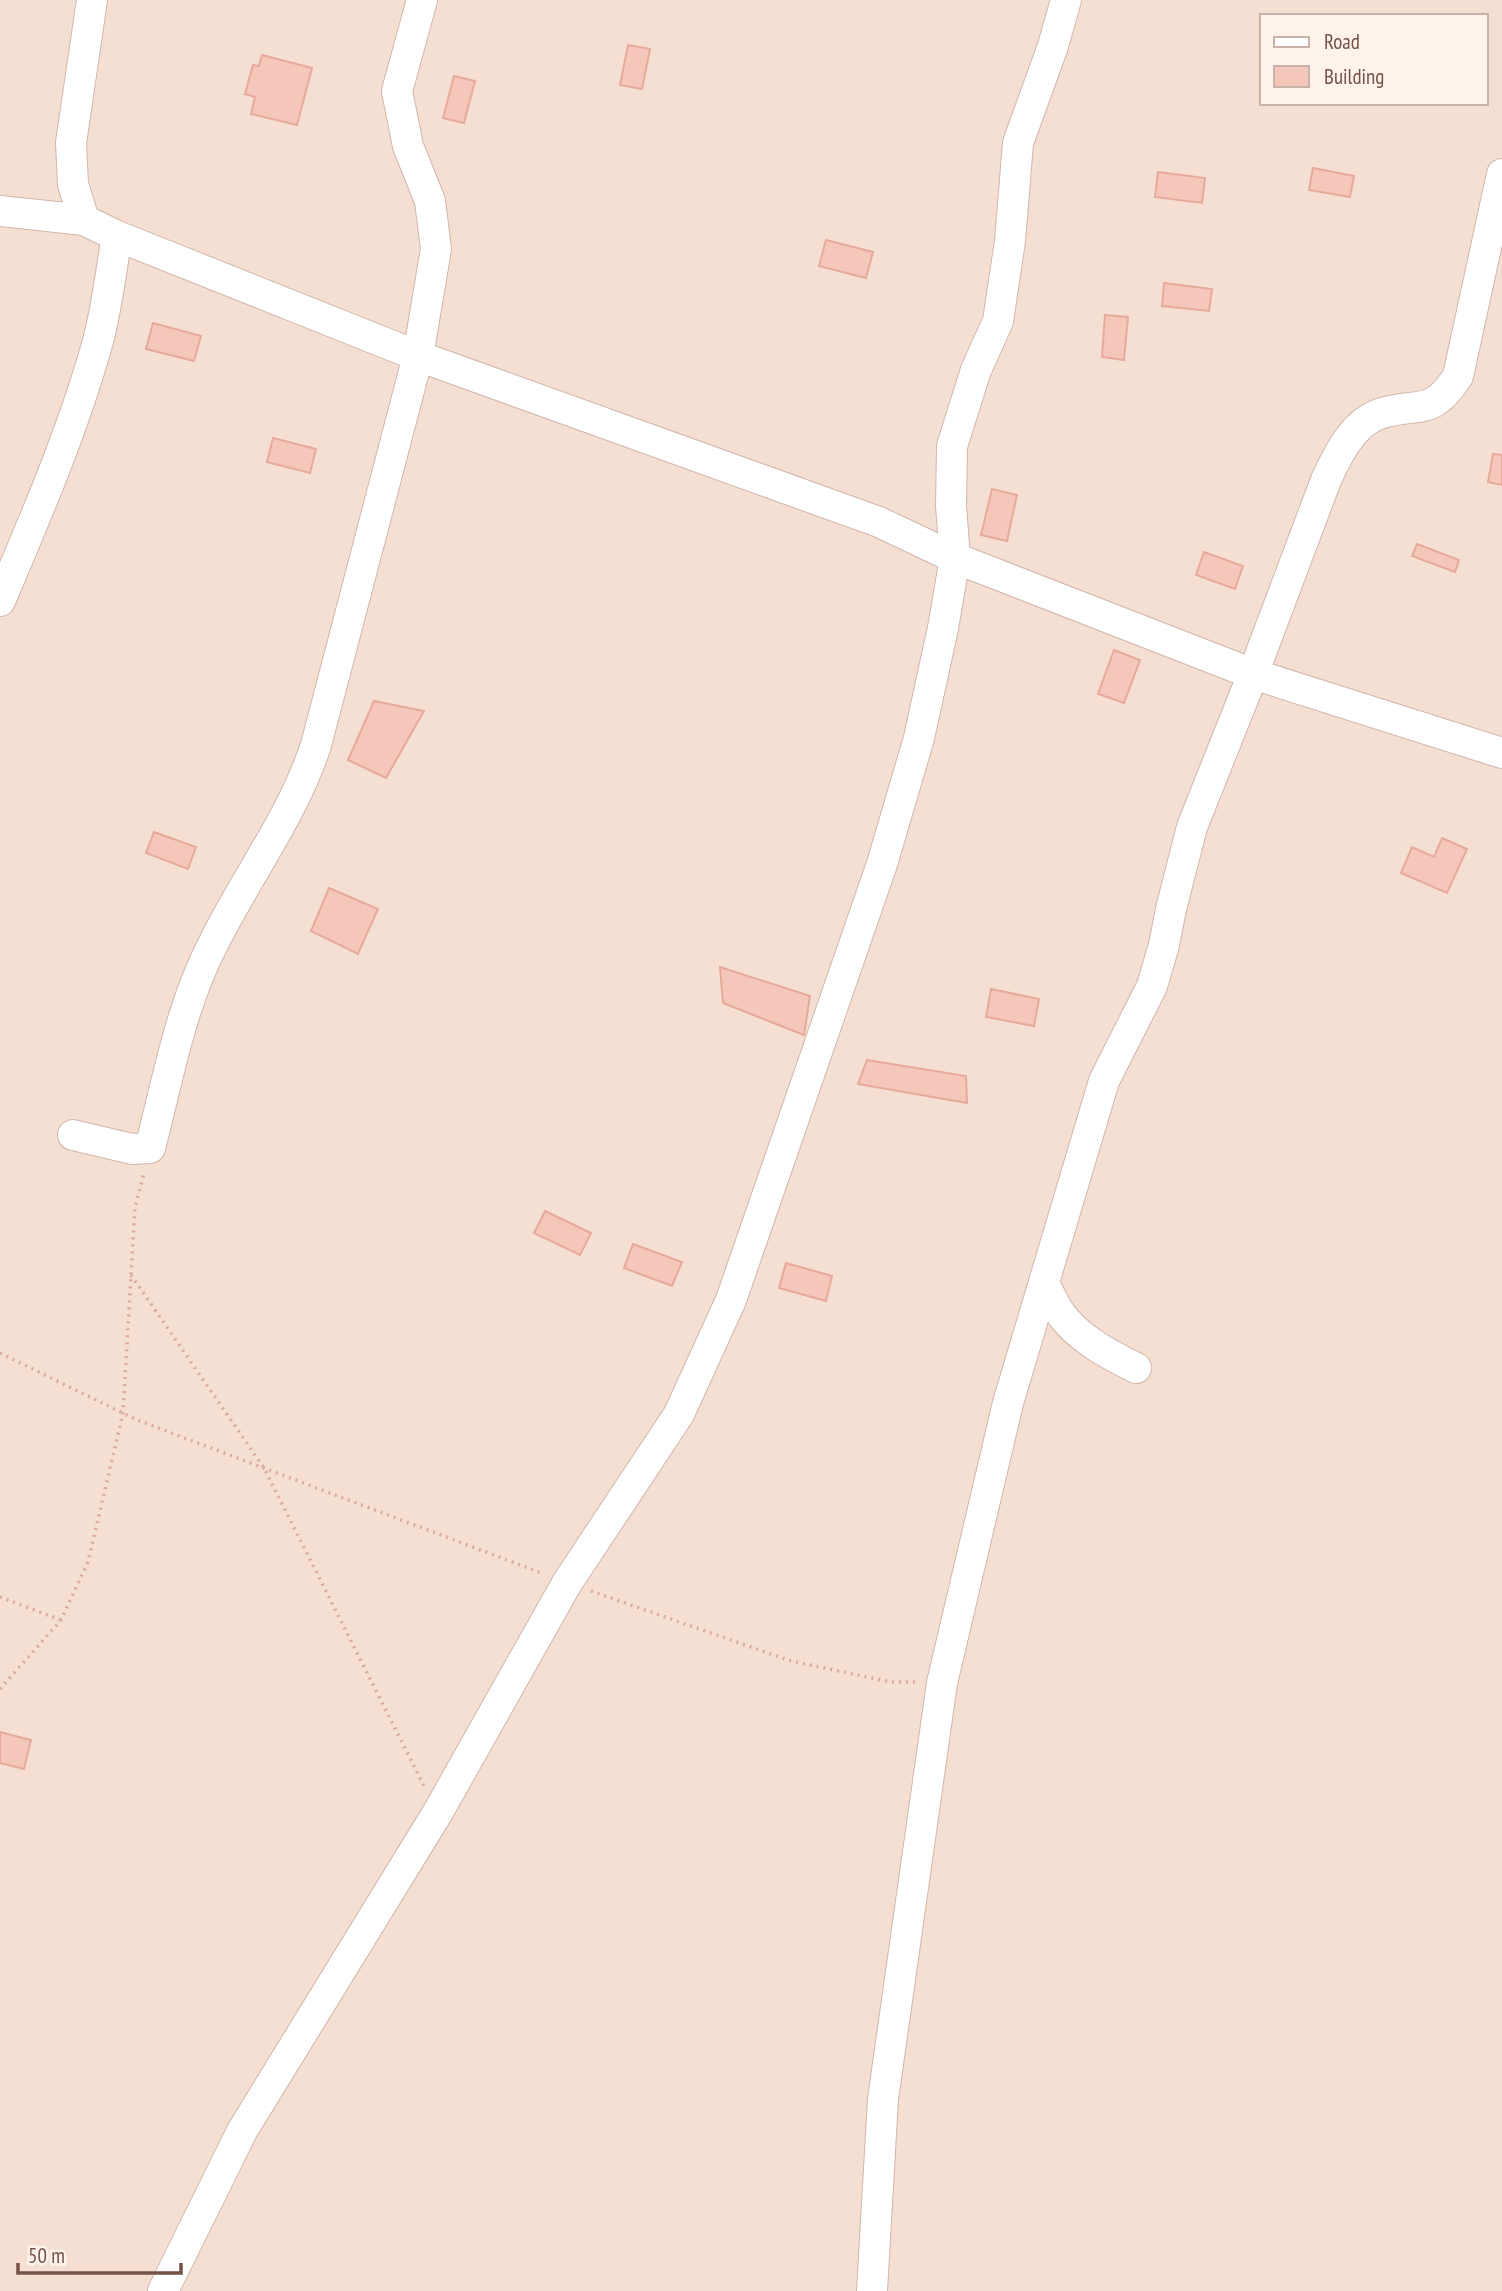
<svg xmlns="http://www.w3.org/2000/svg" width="1502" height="2291" font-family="'PT Sans Narrow',sans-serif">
<rect width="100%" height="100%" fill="#fdefe4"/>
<path fill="#f5dfd2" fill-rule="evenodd" d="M0,0H1502V2291H0ZM1262,16H1486V103H1262Z"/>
<path fill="#f4c7ba" stroke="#e7aa9a" stroke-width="2" d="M628,45L650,49L642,89L620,85Z
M262,55L312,68L297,125L251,114L255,97L245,94L253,65L259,66Z
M454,76L475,81L464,123L443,118Z
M1313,168L1354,176L1350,197L1309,190Z
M1158,172L1205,178L1202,203L1155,197Z
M826,240L873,252L866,278L819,266Z
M1164,283L1212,289L1209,311L1162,306Z
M1105,315L1128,317L1124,360L1102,357Z
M153,323L201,336L194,361L146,349Z
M273,438L316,449L310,473L267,462Z
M1493,454L1502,455V485L1488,482Z
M992,489L1017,495L1007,541L981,535Z
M1417,544L1459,560L1455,572L1412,556Z
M1204,552L1243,566L1235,589L1196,575Z
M1114,650L1140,660L1124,703L1098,694Z
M374,701L424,711L386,778L348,760Z
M154,832L196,847L188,869L146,853Z
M1442,838L1467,849L1447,893L1401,873L1412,847L1434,857Z
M329,888L378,909L358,954L311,931Z
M720,967L810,996L804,1035L723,1003Z
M991,989L1039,999L1034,1026L986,1017Z
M867,1060L966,1076L967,1103L858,1084Z
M545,1211L591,1233L580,1255L534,1233Z
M633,1244L682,1262L672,1286L624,1268Z
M786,1263L832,1276L826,1301L779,1288Z
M0,1732L31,1740L24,1769L0,1763Z"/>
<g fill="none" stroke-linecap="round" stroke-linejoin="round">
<defs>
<path id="minor" d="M0,211L84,220L117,236L418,356L879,522L955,558L1253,674L1502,753
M84,220L73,184L71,143L92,0
M0,601C36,516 73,431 98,341C107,307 111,271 117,236
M73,1135L132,1149L150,1148C168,1079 180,1008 213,944C246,877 293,816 316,745L418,356L436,249L430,201L408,146L397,91L422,0
M1044,1283C1049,1293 1054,1304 1060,1313C1079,1339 1108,1354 1136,1368
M163,2291L242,2131L438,1812L567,1583L679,1414L731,1300L882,864L919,738L943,628L955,558L951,506L952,446L976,370L998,321L1010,241L1018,143L1053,46L1066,0
M872,2291L883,2099L942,1683L1008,1403L1104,1081L1152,986L1164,945L1171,909L1192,827L1253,674L1326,480C1337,456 1352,424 1379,414C1417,401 1431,419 1458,376L1502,174"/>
</defs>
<use href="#minor" stroke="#d1b6ac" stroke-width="32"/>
<path stroke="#d9aa9d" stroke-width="3.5" stroke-dasharray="2 5" stroke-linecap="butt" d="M131,1275L264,1468L424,1786
M0,1353L137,1420L544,1574
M591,1591L791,1661L891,1682H916
M0,1597L61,1620
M0,1689L61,1620L88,1562L123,1413L135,1207L144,1173"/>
<use href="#minor" stroke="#fff" stroke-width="30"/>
</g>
<rect x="1260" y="14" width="228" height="91" fill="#fff3eb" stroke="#c8b2aa" stroke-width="2"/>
<rect x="1274" y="37" width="35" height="10" fill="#ffffff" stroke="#c8b2aa" stroke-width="2"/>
<text x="1324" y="49" font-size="21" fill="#765148">Road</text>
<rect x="1274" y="66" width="35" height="21" fill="#f4c7ba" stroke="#c8b2aa" stroke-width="2"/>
<text x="1324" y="84" font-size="21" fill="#765148">Building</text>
<path d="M18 2263v10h163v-10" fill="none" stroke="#765148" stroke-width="3.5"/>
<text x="28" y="2263" font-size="21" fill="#765148" stroke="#fff3eb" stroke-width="5" paint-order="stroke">50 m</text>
</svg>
